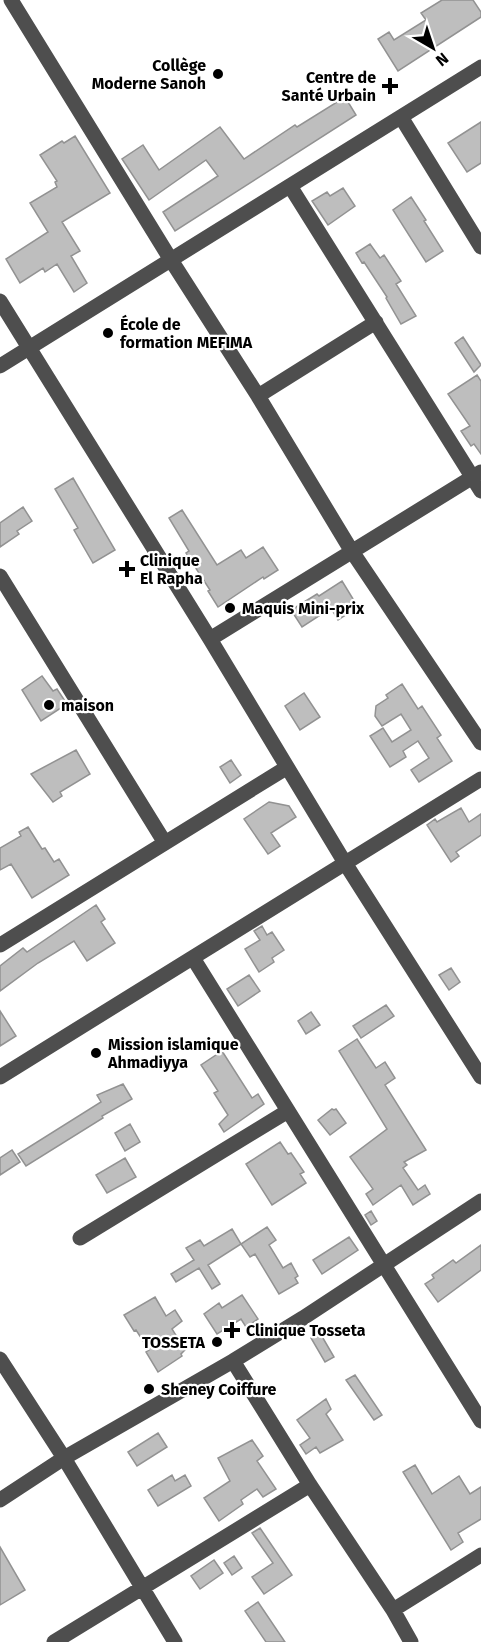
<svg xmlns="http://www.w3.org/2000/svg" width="481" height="1642" font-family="'Fira Sans',sans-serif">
<rect width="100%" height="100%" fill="#fff"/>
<path fill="#bebebe" stroke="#929292" stroke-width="1.5" d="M442,0H473L481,12V17L398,71L378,39L389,32L394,40L426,20L421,13Z
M345,97L356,115L175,231L163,212L218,176L206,160L149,200L122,159L143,145L159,170L220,127L244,159L295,125L297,127Z
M481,122V163L467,172L448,143Z
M75,136L110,193L62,222L80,251L71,256L87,283L74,292L57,264L45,272L43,268L20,283L6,259L48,232L30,203L57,187L55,182L57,181L40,155L62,141L64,143Z
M343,188L355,206L328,225L312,201L327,192L330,196Z
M411,197L426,220L424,221L443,251L426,262L393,210Z
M370,244L380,258L384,255L401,281L396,284L416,316L401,324L386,298L387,297L364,262L362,263L356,253Z
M463,337L481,365L474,372L455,343Z
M477,375L481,381V454L474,444L471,446L461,431L470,426L448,394Z
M73,478L115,550L93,563L74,530L78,528L55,489Z
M23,507L32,521L17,531L19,534L0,547V523Z
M182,510L217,565L241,550L246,558L263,547L278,570L264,579L263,577L218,607L208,591L210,590L186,553L189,551L169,518Z
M342,581L358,607L338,620L331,608L302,627L291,610L317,594L319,596Z
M42,676L53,691L57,689L67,704L41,721L22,690Z
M402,684L418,709L422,706L441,735L437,738L452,761L419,782L411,770L429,758L418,741L403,751L406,757L390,767L370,736L383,728L392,742L411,730L401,714L382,726L375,716L376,706L388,698L386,695Z
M304,693L320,717L300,730L285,706Z
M76,750L90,774L60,792L62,796L53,802L31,774Z
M231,760L241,775L230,783L220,767Z
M269,802L289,806L296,817L271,833L280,846L268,854L244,819Z
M461,808L469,822L481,814V835L456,852L459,856L451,862L427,825L435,819L437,822Z
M28,827L42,849L45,848L54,862L59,859L69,875L32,898L11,864L0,870V848L21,836L19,832Z
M96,905L105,919L101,922L115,943L87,961L74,941L38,963L0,991V966L23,948L27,952Z
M262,926L267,935L272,932L284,950L272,958L274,962L259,972L245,949L260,940L254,931Z
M451,968L460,982L449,990L439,975Z
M249,975L260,991L238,1006L227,989Z
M386,1005L394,1016L361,1038L353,1026Z
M0,1011L16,1036L0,1046Z
M311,1012L320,1025L306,1034L298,1021Z
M357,1039L376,1068L385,1062L395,1078L385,1085L426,1150L404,1162L407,1165L403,1168L418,1190L425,1185L430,1194L413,1205L401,1185L373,1205L366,1194L373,1189L350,1157L387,1129L339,1051Z
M222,1051L252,1098L258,1094L264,1104L224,1132L219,1124L228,1115L214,1093L218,1091L201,1065Z
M123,1084L132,1099L102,1116L103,1118L26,1166L18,1154L101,1102L97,1095Z
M332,1109L334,1110L336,1109L346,1123L330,1135L318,1120Z
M130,1124L140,1142L125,1151L115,1133Z
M280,1142L288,1154L291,1153L304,1172L300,1174L306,1183L272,1205L246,1164Z
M12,1150L20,1162L0,1175V1158Z
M125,1158L136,1177L107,1193L96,1175Z
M371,1211L377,1221L371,1225L365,1215Z
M267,1227L276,1240L269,1245L283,1268L291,1263L298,1276L295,1278L298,1283L279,1294L255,1254L250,1257L241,1244Z
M232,1229L241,1244L208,1265L220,1284L212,1289L199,1268L176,1282L171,1274L194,1260L186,1248L200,1240L204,1246Z
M349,1237L358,1250L322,1274L313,1260Z
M481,1245V1270L438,1302L425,1284L434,1278L432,1275L453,1260L456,1263Z
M242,1295L258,1319L246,1327L241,1319L217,1334L204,1314L219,1303L222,1308Z
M155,1297L166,1316L175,1310L182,1321L172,1329L185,1350L181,1354L182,1356L158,1372L146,1352L149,1350L136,1330L134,1331L124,1315Z
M320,1333L334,1357L325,1362L311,1338Z
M355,1375L382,1415L374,1420L346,1380Z
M326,1399L331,1409L326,1414L343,1440L320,1453L316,1447L306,1454L300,1445L310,1438L297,1420Z
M158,1433L167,1447L137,1466L128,1452Z
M252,1440L263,1456L257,1461L276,1489L263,1497L257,1489L241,1500L243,1504L219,1521L204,1498L230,1481L218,1458Z
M415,1465L432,1494L459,1476L470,1494L481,1487V1519L458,1533L463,1542L451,1550L403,1472Z
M172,1475L175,1481L185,1475L191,1486L158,1506L148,1490Z
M260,1528L292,1575L264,1594L252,1577L273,1563L252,1533Z
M0,1547L25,1590L0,1605Z
M234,1556L242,1568L232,1575L224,1563Z
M214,1560L223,1573L200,1589L191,1576Z
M258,1602L285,1642H266L245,1611Z"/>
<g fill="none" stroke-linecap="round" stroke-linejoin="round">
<path stroke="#4e4e4e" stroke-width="15" d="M11,0L171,260L258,396L351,550L481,743
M401,117L481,247
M290,186L481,491
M0,301L210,639L345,863L481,1077
M0,366L481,67
M258,396L376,322
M0,576L165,843
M210,639L481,472
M0,945L286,768
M193,958L481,1421
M0,1077L481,779
M80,1238L288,1111
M0,1359L64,1458L175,1642
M233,1361L310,1485L393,1610L411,1642
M0,1500L64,1458L233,1361L303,1318L481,1201
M393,1610L481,1555
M54,1642L310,1485"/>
</g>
<g fill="#000" stroke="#fff" stroke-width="2">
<circle cx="218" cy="74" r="6"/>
<path d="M387 77h6v6h6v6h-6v6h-6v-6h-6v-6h6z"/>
<circle cx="108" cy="333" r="6"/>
<path d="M124 560h6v6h6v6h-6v6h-6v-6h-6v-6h6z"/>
<circle cx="230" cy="608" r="6"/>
<circle cx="49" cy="705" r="6"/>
<circle cx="96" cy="1053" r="6"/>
<path d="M229 1321h6v6h6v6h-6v6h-6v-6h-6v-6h6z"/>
<circle cx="217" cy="1342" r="6"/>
<circle cx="149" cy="1389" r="6"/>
</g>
<g text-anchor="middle" stroke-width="4.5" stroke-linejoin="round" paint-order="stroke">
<g font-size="16" font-weight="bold" fill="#000" stroke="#fff" text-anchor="start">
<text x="206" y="71" text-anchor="end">Collège<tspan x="206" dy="18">Moderne Sanoh</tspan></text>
<text x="376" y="83" text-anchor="end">Centre de<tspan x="376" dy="18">Santé Urbain</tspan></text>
<text x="120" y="330">École de<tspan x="120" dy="18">formation MEFIMA</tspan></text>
<text x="140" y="566">Clinique<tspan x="140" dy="18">El Rapha</tspan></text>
<text x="242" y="614">Maquis Mini-prix</text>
<text x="61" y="711">maison</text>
<text x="108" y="1050">Mission islamique<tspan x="108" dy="18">Ahmadiyya</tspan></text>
<text x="246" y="1336">Clinique Tosseta</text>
<text x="205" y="1348" text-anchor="end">TOSSETA</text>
<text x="161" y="1395">Sheney Coiffure</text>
</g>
</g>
<g transform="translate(433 48) rotate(141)" stroke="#ffffff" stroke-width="4.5" paint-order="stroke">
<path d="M0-4.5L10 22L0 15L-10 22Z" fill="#000000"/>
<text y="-9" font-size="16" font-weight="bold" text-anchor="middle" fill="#000000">N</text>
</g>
</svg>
